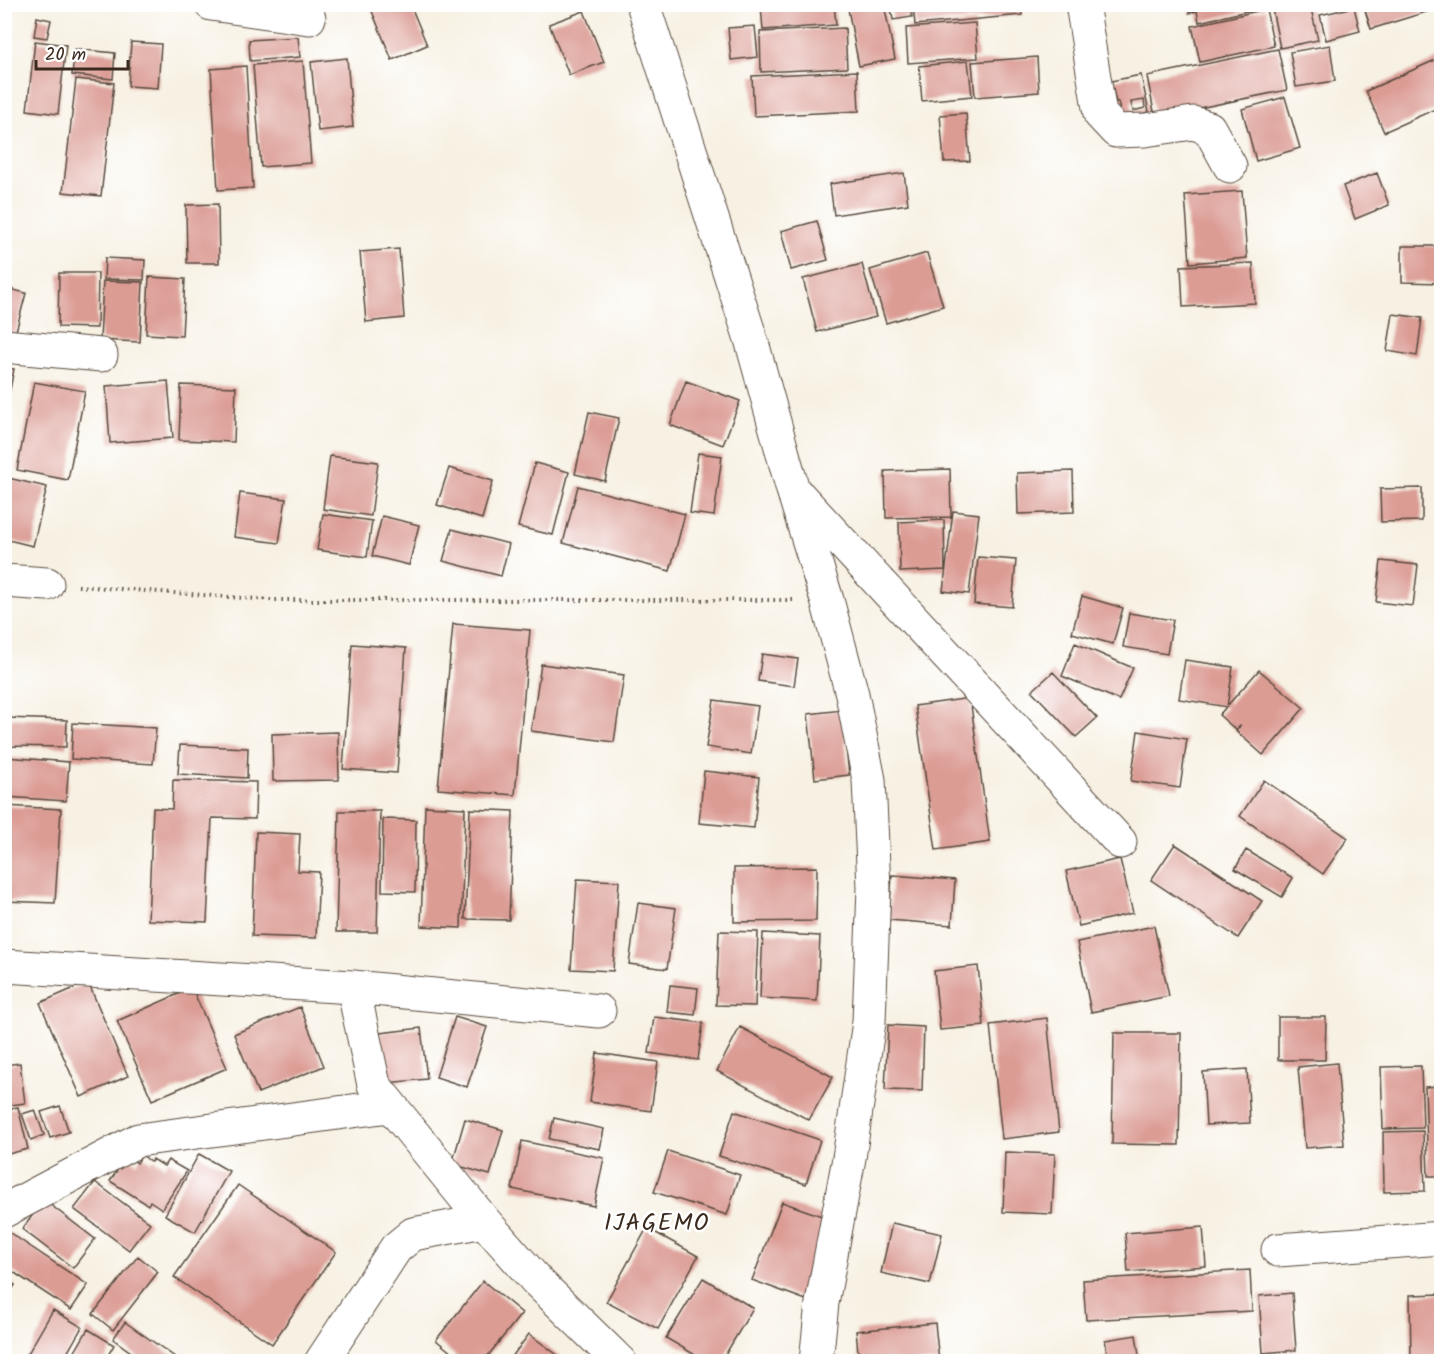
<svg xmlns="http://www.w3.org/2000/svg" width="1446" height="1366" font-family="Kalam,sans-serif">
<rect width="100%" height="100%" fill="#fff"/>
<filter id="ink" filterUnits="userSpaceOnUse"><feTurbulence type="fractalNoise" baseFrequency=".0167" numOctaves="2"/><feDisplacementMap in="SourceGraphic" scale="12" xChannelSelector="R" yChannelSelector="G"/><feConvolveMatrix kernelMatrix="1 2 1 2 8 2 1 2 1" color-interpolation-filters="sRGB"/></filter>
<filter id="wash" filterUnits="userSpaceOnUse"><feTurbulence type="fractalNoise" baseFrequency=".008" numOctaves="4" result="noise"/><feDisplacementMap in="SourceGraphic" scale="24" xChannelSelector="R" yChannelSelector="G"/><feGaussianBlur stdDeviation="1.35" result="paint"/><feColorMatrix in="noise" values="0 0 0 0 0 0 0 0 0 0 0 0 0 0 0 0 0 1.4 0 .05"/><feComposite in="paint" operator="in"/></filter>
<g filter="url(#wash)">
<rect width="100%" height="100%" fill="#f7f1e3"/>
<g id="blocks">
<path fill="#db9c94" fill-rule="evenodd" d="M369,4H410L427,45L392,60Z
M782,4H834L836,25L763,30L761,6Z
M847,4H884L895,59L859,66Z
M890,4H910L912,17L893,20Z
M913,4H1021L1022,15L915,25Z
M1271,4H1310L1318,40L1280,48Z
M1363,4H1434L1436,9L1371,29Z
M1187,5H1264L1265,7L1199,22L1197,11L1189,13Z
M1354,7L1360,31L1326,40L1320,15Z
M1266,9L1274,46L1200,62L1192,26Z
M584,11L604,62L569,75L549,24Z
M37,17L51,20L47,38L34,36Z
M975,23L978,58L908,63L906,28Z
M755,26L758,57L731,60L728,28Z
M845,28L847,68L761,72L760,32Z
M298,37L300,57L250,61L249,40Z
M35,41L66,45L58,114L27,110Z
M131,42L161,44L158,88L128,86Z
M1330,45L1335,81L1296,87L1290,52Z
M75,49L115,53L113,79L72,75Z
M1278,49L1287,90L1155,117L1147,76Z
M1037,57L1039,92L975,97L972,62Z
M1442,57V106L1384,132L1366,91Z
M347,58L353,127L318,131L311,62Z
M303,61L311,163L261,167L253,65Z
M968,61L972,96L922,101L919,66Z
M246,66L253,188L218,190L211,69Z
M857,71L859,111L754,116L752,76Z
M1141,75L1149,112L1122,118L1118,102H1116L1111,81ZM1144,100L1145,108L1133,111L1131,102Z
M76,79L114,83L101,196L63,192Z
M1285,97L1300,148L1256,161L1242,109Z
M966,113L970,161L944,162L940,115Z
M904,173L908,204L834,215L830,184Z
M1377,173L1389,205L1355,219L1343,186Z
M1242,191L1247,258L1190,263L1185,195Z
M218,204L219,263H187L186,205Z
M817,221L828,260L791,270L781,231Z
M1402,246H1442V283L1402,282Z
M399,249L404,318L366,322L360,252Z
M927,253L943,306L886,323L870,270Z
M105,258L145,260L144,280L104,279Z
M1253,263L1255,303L1183,307L1181,266Z
M862,264L876,317L817,332L803,279Z
M59,273H98L97,328L58,327Z
M149,277L185,279L182,336L146,334Z
M103,281L143,282L140,342L100,340Z
M5,288L26,293L15,335L5,332Z
M1393,314L1422,318L1417,356L1387,351Z
M5,368L14,369L6,410H5Z
M168,381L173,438L110,443L106,386Z
M686,381L740,401L723,445L670,425Z
M34,382L85,391L68,480L17,470Z
M181,385L236,387L234,442L179,440Z
M589,412L619,418L605,481L575,474Z
M698,453L722,456L714,516L690,513Z
M330,456L378,462L371,516L323,509Z
M535,463L569,472L553,535L518,527Z
M449,468L493,481L482,519L437,505Z
M950,469L951,517L886,518L885,471Z
M1073,471L1074,512L1018,514L1017,473Z
M4,477L47,487L33,546L4,539Z
M578,486L685,514L670,571L563,543Z
M1422,488V521L1381,522L1380,489Z
M240,493L286,499L279,543L234,537Z
M953,511L979,514L969,594L943,591Z
M323,514L372,521L367,557L317,550Z
M382,516L419,525L409,565L372,556Z
M944,520L945,570L900,572L899,522Z
M452,529L509,544L501,576L443,561Z
M978,557L1016,560L1012,607L974,604Z
M1381,561L1418,565L1413,606L1376,602Z
M1082,596L1123,608L1113,644L1072,633Z
M1129,613L1173,620L1167,654L1123,647Z
M453,624L530,630L515,795L438,789Z
M1075,643L1133,668L1119,700L1062,676Z
M352,644L406,648L397,773L343,769Z
M762,654L798,659L794,686L758,681Z
M1185,660L1233,667L1227,707L1179,699Z
M541,664L624,675L614,742L531,731Z
M1259,670L1304,708L1263,755L1236,731L1241,725L1236,730L1219,715Z
M1053,672L1097,718L1076,737L1032,691Z
M970,698L990,842L936,850L915,706Z
M714,700L758,706L751,754L706,747Z
M842,710L849,775L815,779L808,714Z
M4,718L67,720L66,747L4,746Z
M73,723L156,728L153,764L71,759Z
M1138,731L1187,739L1180,788L1131,781Z
M338,732L339,780L273,781L272,734Z
M180,745L248,748L247,778L178,774Z
M5,757L69,762L66,801L5,797Z
M704,771L759,777L754,828L699,823Z
M173,780L256,782L255,819L212,818L207,922L148,920L153,808L172,809Z
M1264,780L1348,838L1323,874L1240,816Z
M4,806L61,809L55,903L4,901Z
M425,806L465,808L461,928L421,926Z
M470,809L513,811L509,920L465,919Z
M339,811H380L377,932H336Z
M383,819L416,820L415,892L382,891Z
M256,832L300,834L298,871L319,872L316,938L252,936Z
M1175,844L1262,901L1238,938L1151,880Z
M1246,850L1293,878L1282,897L1235,869Z
M1120,859L1133,913L1079,926L1066,871Z
M817,867L816,921L734,922V868Z
M892,875L955,880L952,925L889,920Z
M577,879L619,881L613,971L571,969Z
M638,903L676,908L667,969L629,964Z
M1154,926L1169,996L1091,1012L1077,942Z
M719,931L758,932L755,1006L716,1005Z
M763,933L820,936L817,1001L760,998Z
M978,966L984,1026L940,1030L934,971Z
M88,982L128,1076L81,1097L40,1003Z
M670,985L698,988L695,1015L667,1012Z
M192,988L227,1068L152,1100L117,1021Z
M300,1007L324,1066L258,1093L234,1034Z
M455,1017L487,1027L467,1087L436,1077Z
M654,1017L703,1023L698,1060L649,1053Z
M1278,1017H1326L1325,1060H1278Z
M1047,1018L1059,1132L1002,1139L990,1025Z
M888,1025L924,1027L922,1091L885,1090Z
M740,1027L833,1077L809,1120L717,1071Z
M421,1028L427,1079L386,1083L380,1033Z
M1114,1033H1181L1179,1145L1112,1144Z
M597,1053L658,1062L651,1111L590,1102Z
M20,1063L25,1103L4,1106V1065Z
M1337,1063L1344,1145L1305,1148L1298,1067Z
M1421,1066L1423,1128L1383,1129L1381,1067Z
M1247,1069L1250,1123L1206,1125L1203,1072Z
M1442,1086V1176H1428L1425,1087Z
M60,1106L69,1132L50,1138L41,1112Z
M18,1107L28,1149L4,1155V1110Z
M35,1110L44,1135L31,1140L22,1114Z
M734,1111L820,1140L806,1184L719,1156Z
M554,1118L604,1129L600,1149L549,1139Z
M465,1119L503,1130L490,1175L452,1164Z
M1423,1131L1425,1191L1384,1192L1383,1132Z
M522,1141L604,1158L594,1206L512,1189Z
M668,1151L740,1175L727,1215L654,1192Z
M1005,1152L1055,1154L1052,1214L1003,1212Z
M199,1154L229,1171L195,1232L165,1215Z
M142,1155L151,1162L153,1159L164,1166L168,1160L187,1171L162,1209L150,1201L148,1205L110,1181L127,1156L137,1163Z
M95,1182L150,1223L129,1250L74,1209Z
M238,1185L336,1252L272,1344L174,1277Z
M44,1200L95,1239L73,1268L22,1229Z
M782,1202L836,1221L806,1300L752,1280Z
M892,1223L942,1234L930,1284L881,1273Z
M1203,1227L1206,1266L1128,1272L1125,1233Z
M647,1228L698,1256L658,1329L606,1302Z
M4,1229L88,1285L71,1310L4,1266Z
M138,1256L158,1272L113,1330L93,1314Z
M1250,1270L1252,1311L1086,1320L1083,1280Z
M703,1278L753,1308L721,1362H707L666,1338Z
M4,1279L15,1285L4,1302Z
M483,1281L522,1313L483,1362H463L436,1340Z
M1292,1293L1296,1350L1263,1353L1259,1296Z
M1442,1294V1362H1411L1410,1295Z
M53,1310L82,1327L62,1362H23Z
M125,1322L182,1362H145L113,1339Z
M935,1323L939,1362H859L856,1331Z
M88,1329L114,1345L104,1362H69Z
M529,1334L567,1362H508Z
M1136,1335L1140,1362H1090L1108,1357L1105,1340Z"/>
</g>
</g>
<g filter="url(#ink)">
<use href="#blocks" fill-opacity="0" stroke="#57483c" stroke-width="1.5"/>
<g fill="none" stroke-linecap="round" stroke-linejoin="round">
<defs>
<path id="minor" d="M211,4L309,18
M643,4L751,339L793,490L827,600L852,694L869,780L874,887L869,1022L849,1158L822,1303L816,1362
M1082,4L1100,114L1116,131L1145,130L1193,123L1209,128L1230,166
M4,346L101,355
M799,496L1120,842
M4,581L47,584
M4,966L353,987L599,1011
M353,987L374,1085L484,1221L536,1280L620,1362
M4,1211L138,1140L389,1106
M1278,1250L1442,1238
M321,1362L396,1248L413,1234L484,1221"/>
</defs>
<use href="#minor" stroke="#57483c" stroke-width="35"/>
<path stroke="#57483c" stroke-width="4" stroke-dasharray="1.5 4.5" stroke-linecap="butt" d="M78,586L271,600H796"/>
<use href="#minor" stroke="#fff" stroke-width="33"/>
</g>
</g>
<g text-anchor="middle" stroke-width="5" stroke-linejoin="round" paint-order="stroke">
<g font-size="24" letter-spacing="1.5" fill="#3b2a1e" stroke="#fff">
<text x="657" y="1230">IJAGEMO</text>
</g>
</g>
<rect width="1446" height="1366" fill="none" stroke="#fff" stroke-width="24"/>
<path d="M36 60v9h92v-9" fill="none" stroke="#3b2a1e" stroke-width="3"/>
<text x="45" y="60" font-size="18" fill="#3b2a1e" stroke="#ffffff" stroke-width="4.5" paint-order="stroke">20 m</text>
</svg>
